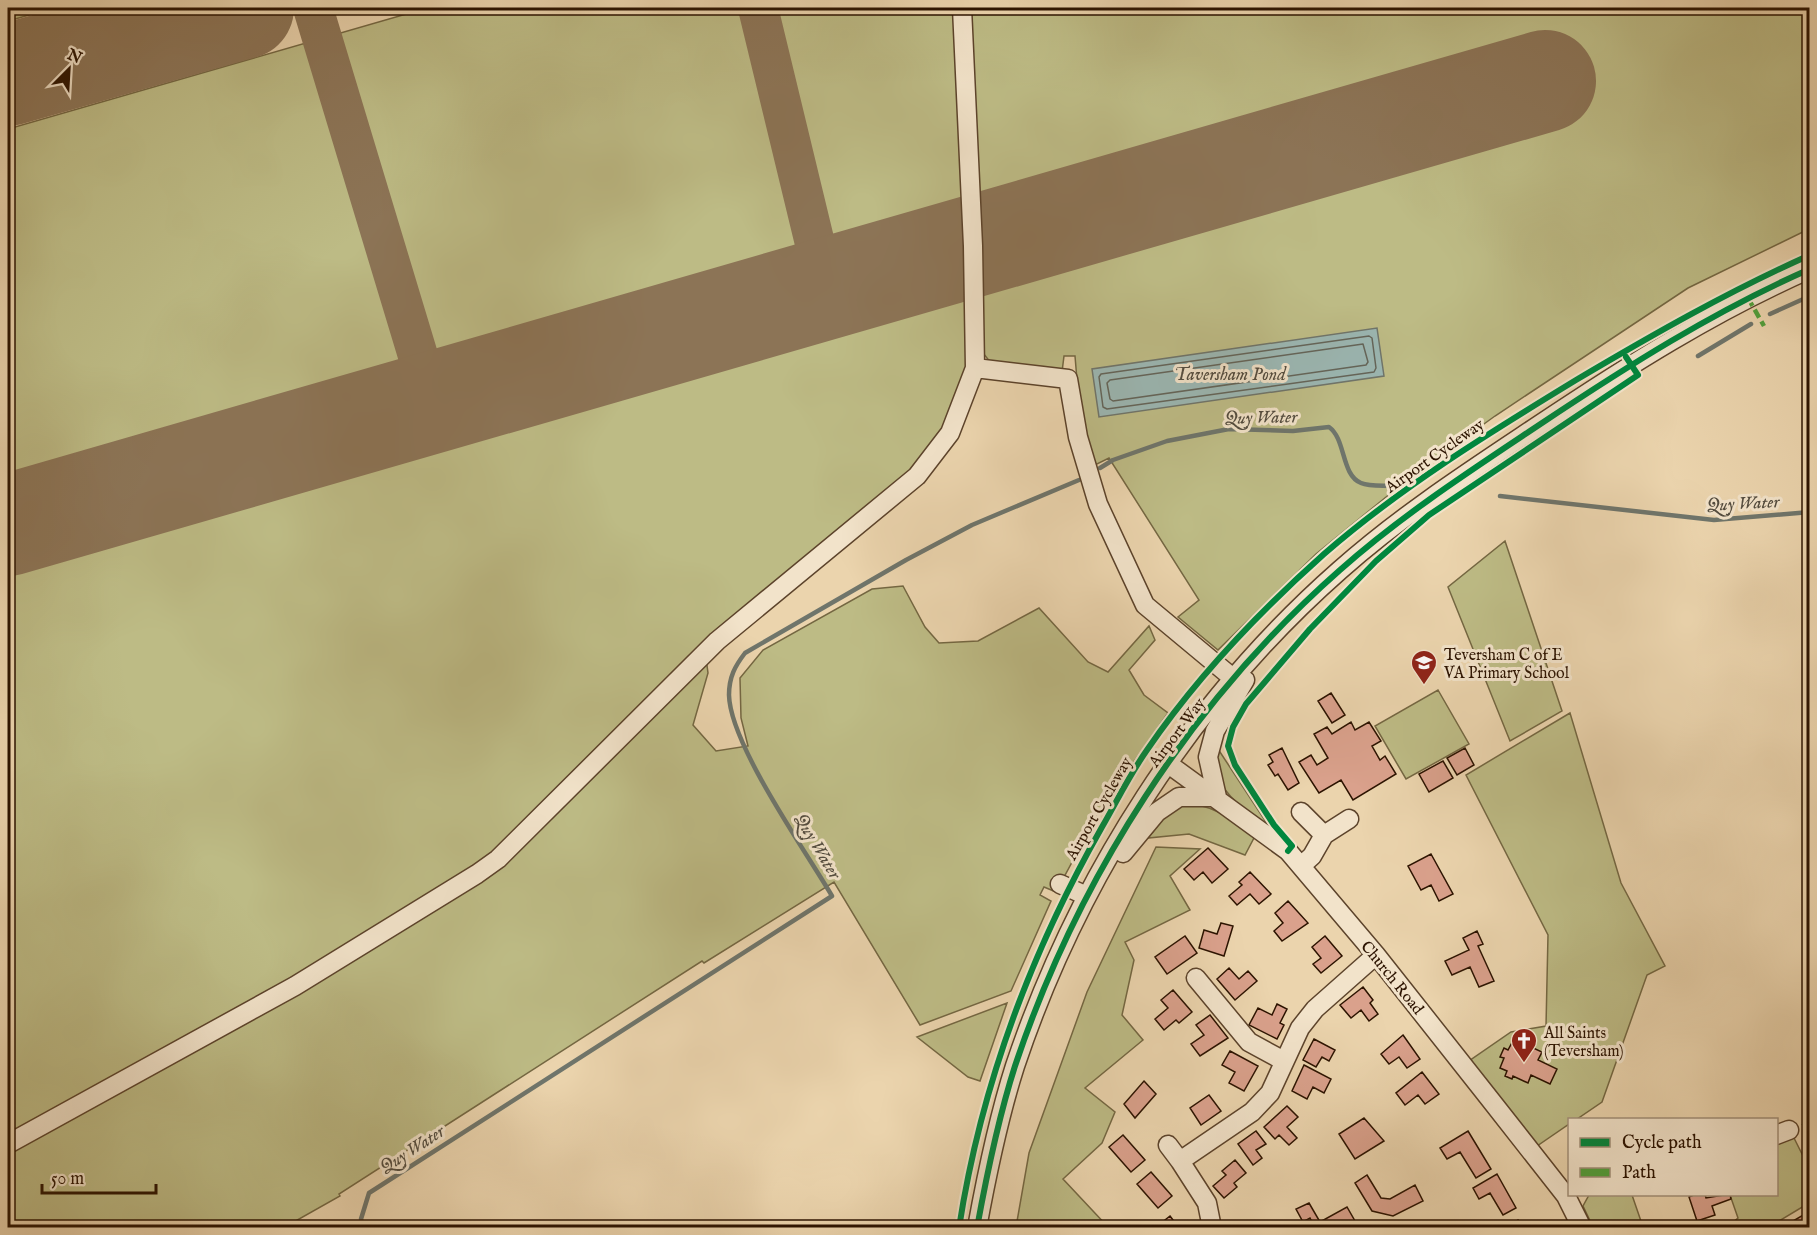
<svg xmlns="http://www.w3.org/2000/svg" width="1817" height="1235" font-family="'IM FELL English',serif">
<rect width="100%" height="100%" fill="#ebd4ad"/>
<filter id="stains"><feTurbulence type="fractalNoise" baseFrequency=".00333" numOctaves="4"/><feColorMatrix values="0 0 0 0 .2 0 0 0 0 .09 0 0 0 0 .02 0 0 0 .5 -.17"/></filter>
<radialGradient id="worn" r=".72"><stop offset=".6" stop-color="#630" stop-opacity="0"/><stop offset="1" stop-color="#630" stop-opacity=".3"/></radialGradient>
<path fill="#bdbb85" stroke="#746742" stroke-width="1.5" d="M8,8H54L8,21Z
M427,8H957L971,296L966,382L931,455L732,623L502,850L345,951L8,1139V129Z
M967,8H1809V229L1688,288L1495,416L1412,476L1316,554L1218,650L1178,617L1199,600L1109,458L1093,466L1079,404L1075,356H1064L1062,372L991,363L983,353Z
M1505,541L1562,711L1510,741L1448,587Z
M903,586L925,627L939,643L978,641L1039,608L1088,662L1108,672L1149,626L1155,640L1129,670L1144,695L1168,713L1100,810L1056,892L1044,887L1040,895L1051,901L1011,991L920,1025L834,882L704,963L702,961L339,1194L340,1196L285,1227H8V1149L482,877L706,658L708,673L693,725L716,751L748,746L741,718L740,678L763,650L872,589Z
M1438,690L1469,744L1406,779L1375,726Z
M1570,713L1621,883L1665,966L1647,975L1602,1102L1577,1119L1570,1120L1569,1124L1537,1146L1469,1061L1511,1032L1546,1026L1548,935L1466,775Z
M1218,749L1270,828C1240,804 1211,793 1218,749Z
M1186,804C1214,804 1233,821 1255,836L1245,855L1189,834L1148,838L1168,812Z
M1156,847L1200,849L1170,876L1190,910L1125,942L1134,960L1122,1015L1143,1040L1085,1088L1115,1112L1102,1143L1063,1179L1108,1227H1016L1029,1153L1087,992Z
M1007,1003L980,1081L968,1077L917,1037Z
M1792,1134L1809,1168V1203L1769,1227L1726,1228L1738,1218L1730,1195L1776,1194L1777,1140Z
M1589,1195H1632L1643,1227H1593L1583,1206Z"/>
<path fill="#9bb7b3" stroke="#6f756b" stroke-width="1.5" d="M1377,328L1384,376L1099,417L1092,369Z"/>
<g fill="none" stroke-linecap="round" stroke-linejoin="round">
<path stroke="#64655a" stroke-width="1.5" d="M1369,336L1372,338L1376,368L1374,372L1107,409L1103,407L1099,377L1101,374Z
M1363,344L1368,362L1366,365L1113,401L1110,399L1107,383L1110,380Z"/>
<path stroke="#6f756b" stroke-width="4.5" d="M1770,314L1810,296
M1698,356L1751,324
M1100,468L1113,460L1167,441L1229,429L1293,431L1329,427C1346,439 1341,475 1361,483C1370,487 1385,485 1394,486
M1500,496L1714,520L1810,512
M364,1228L361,1219L369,1193L832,896C805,850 730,744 729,695C729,677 735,666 745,653L906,560L972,525L1079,480"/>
<path stroke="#8c7456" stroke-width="40" d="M313,8L432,402
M758,8L826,289"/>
<path stroke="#8c7456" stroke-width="102" d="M8,75L243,8
M8,525L1545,81"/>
</g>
<path fill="#daa18c" stroke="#2c1300" stroke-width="1.5" d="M1331,693L1345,715L1332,723L1318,701Z
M1351,722L1355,730L1369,722L1381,741L1372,746L1380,760L1385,756L1396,774L1353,800L1341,780L1319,793L1299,762L1311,755L1317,765L1328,758L1314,734L1327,727L1332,734Z
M1282,748L1299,783L1288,790L1278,774L1275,776L1268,765L1273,762L1269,755Z
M1465,748L1474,765L1457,775L1447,758Z
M1443,761L1453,778L1429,792L1419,774Z
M1208,848L1228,869L1212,883L1203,872L1194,880L1184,869Z
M1431,854L1453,894L1439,901L1431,885L1421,890L1408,866Z
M1250,872L1271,894L1259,904L1250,894L1237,905L1229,896L1242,885L1239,882Z
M1288,901L1308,923L1282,941L1274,931L1283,923L1275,913Z
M1221,923L1233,926L1224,956L1199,948L1204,930L1217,934Z
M1477,931L1483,944L1478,946L1494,981L1479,987L1470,967L1452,975L1445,961L1469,950L1463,938Z
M1185,936L1197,953L1167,974L1155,957Z
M1325,936L1342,956L1321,973L1313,964L1321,958L1312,947Z
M1229,968L1239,979L1248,971L1257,981L1235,1000L1217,979Z
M1363,987L1373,1000L1370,1003L1378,1014L1369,1021L1361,1010L1351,1018L1340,1005Z
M1173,990L1192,1012L1179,1023L1176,1020L1164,1030L1155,1019L1168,1008L1161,1000Z
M1277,1004L1287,1009L1280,1023L1284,1025L1277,1039L1249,1025L1258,1008L1272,1015Z
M1210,1015L1228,1038L1200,1056L1191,1044L1204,1035L1196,1025Z
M1403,1035L1420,1059L1407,1068L1399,1057L1389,1064L1381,1054Z
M1314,1039L1335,1050L1329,1061L1322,1057L1316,1067L1303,1060Z
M1514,1039L1542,1052L1538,1060L1557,1069L1550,1084L1531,1075L1528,1083L1513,1076L1512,1079L1505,1076L1507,1071L1500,1068L1504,1058L1500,1057L1504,1048L1508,1050Z
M1230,1051L1258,1066L1244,1091L1229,1083L1235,1072L1222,1065Z
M1304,1065L1331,1079L1324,1093L1313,1087L1307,1099L1292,1091Z
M1422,1072L1439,1094L1425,1104L1418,1095L1405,1105L1396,1093Z
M1144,1081L1156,1094L1135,1118L1124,1104Z
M1209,1095L1221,1111L1201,1125L1190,1108Z
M1287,1106L1298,1117L1287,1127L1297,1138L1289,1145L1279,1135L1275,1139L1264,1127Z
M1364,1118L1384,1141L1355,1159L1339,1134Z
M1256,1131L1266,1144L1256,1150L1262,1158L1253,1165L1238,1144Z
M1468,1131L1491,1169L1476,1178L1460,1152L1447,1159L1440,1148Z
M1123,1135L1145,1160L1131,1172L1109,1147Z
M1235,1160L1246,1173L1234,1183L1237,1187L1224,1198L1213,1186L1226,1175L1222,1171Z
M1151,1172L1172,1196L1158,1208L1137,1184Z
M1497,1174L1516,1208L1503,1215L1490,1193L1479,1199L1473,1188Z
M1367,1175L1381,1198L1390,1199L1415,1185L1423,1201L1393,1216L1372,1211L1355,1183Z
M1696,1194H1705L1706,1198L1730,1194L1731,1199L1712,1206L1715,1215L1697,1221L1689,1197Z
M1309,1203L1320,1222L1347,1207L1355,1221L1343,1228H1315L1310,1218L1303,1222L1296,1209Z
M1810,1211V1228H1781Z
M1170,1216L1179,1228L1156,1227Z
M1518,1220L1523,1228H1504Z"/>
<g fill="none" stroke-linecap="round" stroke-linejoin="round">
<defs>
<path id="minor" d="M975,368L1068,379L1078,437L1098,504L1145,605L1234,679
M1167,763L1288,851L1376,955L1489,1098L1566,1196L1582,1228
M1217,797L1208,757L1215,731L1245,680
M1301,812L1324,835
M1123,853L1157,812L1179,797H1217
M1301,866L1312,856L1324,835L1349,819
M1060,884L1087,896
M1196,978L1249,1042L1284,1061
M1776,1135L1789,1130
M8,1144L295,986L477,874L498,859L717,641L917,476L950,433L975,368L973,246L962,8
M1168,1145L1180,1161
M977,1228C987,1173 998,1119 1015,1066C1078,878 1191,701 1340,570C1402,515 1470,471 1539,425C1626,367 1714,311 1810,269
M1212,1228L1207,1203L1180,1161L1252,1112L1270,1093L1300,1028L1315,1009L1376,955"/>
</defs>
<use href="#minor" stroke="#5c432b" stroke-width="21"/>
<use href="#minor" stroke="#f2e3ca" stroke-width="18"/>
<path stroke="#51a03c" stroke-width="4.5" stroke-dasharray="9 4.5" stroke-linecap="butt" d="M1748,298L1764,326
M1803,1123L1810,1131"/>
<defs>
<path id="cycleway" d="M1288,851L1292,846L1274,825L1235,765L1228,746L1233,727L1246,704L1310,629L1376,561L1429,515L1638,375L1626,357
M959,1228C981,1085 1031,952 1102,827C1117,801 1130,774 1147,750C1196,678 1259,612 1324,554C1401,487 1489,433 1576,380C1652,335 1729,291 1810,255
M977,1228C987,1173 998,1119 1015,1066C1078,878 1191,701 1340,570C1402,515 1470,471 1539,425C1626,367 1714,311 1810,269"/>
</defs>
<use href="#cycleway" stroke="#f2e3ca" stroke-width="10"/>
<use href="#cycleway" stroke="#00873e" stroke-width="6"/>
</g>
<defs>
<symbol id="school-pin" viewBox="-11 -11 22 30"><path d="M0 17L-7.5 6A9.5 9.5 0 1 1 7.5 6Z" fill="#8f2418" stroke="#f2e3ca"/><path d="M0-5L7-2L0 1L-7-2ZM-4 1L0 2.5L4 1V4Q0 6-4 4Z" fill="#fff"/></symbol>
<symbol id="church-pin" viewBox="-11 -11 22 30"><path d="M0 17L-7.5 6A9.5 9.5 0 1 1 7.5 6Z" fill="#8f2418" stroke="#f2e3ca"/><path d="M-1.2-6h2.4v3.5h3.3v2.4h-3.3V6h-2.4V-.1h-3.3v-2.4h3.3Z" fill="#fff"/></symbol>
</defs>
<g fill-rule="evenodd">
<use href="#school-pin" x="1409" y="648" width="30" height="40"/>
<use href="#church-pin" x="1509" y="1026" width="30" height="40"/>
</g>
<g text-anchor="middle" stroke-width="6" stroke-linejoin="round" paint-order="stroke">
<g font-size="16" fill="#2c1300" stroke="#f2e3ca">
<text transform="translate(1434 455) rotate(-35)" y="6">Airport Cycleway</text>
<text transform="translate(1176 732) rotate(-53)" y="6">Airport Way</text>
<text transform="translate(1098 808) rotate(-60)" y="6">Airport Cycleway</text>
<text transform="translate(1393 977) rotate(51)" y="6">Church Road</text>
</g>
<g font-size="16" fill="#2c1300" stroke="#f2e3ca" text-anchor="start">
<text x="1444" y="660">Teversham C of E<tspan x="1444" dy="18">VA Primary School</tspan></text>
<text x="1544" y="1038">All Saints<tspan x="1544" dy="18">(Teversham)</tspan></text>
</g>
<g font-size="18" font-style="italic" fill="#534c3f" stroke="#f2e3ca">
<text x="1230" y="380">Taversham Pond</text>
<text transform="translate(1261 417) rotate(-1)" y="6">Quy Water</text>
<text transform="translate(1743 503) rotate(-3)" y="6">Quy Water</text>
<text transform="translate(818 846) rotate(59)" y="6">Quy Water</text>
<text transform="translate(412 1149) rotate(-33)" y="6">Quy Water</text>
</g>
</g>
<rect width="1817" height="1235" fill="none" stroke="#ebd4ad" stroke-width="30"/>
<rect x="9" y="9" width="1799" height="1217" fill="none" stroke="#2c1300" stroke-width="3"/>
<rect x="15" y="15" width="1787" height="1205" fill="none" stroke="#2c1300" stroke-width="1.5"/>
<rect x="1568" y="1118" width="210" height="78" fill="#f2e3ca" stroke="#a39079" stroke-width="1.5"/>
<rect x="1580" y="1138" width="30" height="9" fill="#00873e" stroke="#a39079" stroke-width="1.5"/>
<text x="1622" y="1148" font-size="18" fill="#2c1300">Cycle path</text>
<rect x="1580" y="1168" width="30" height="9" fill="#51a03c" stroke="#a39079" stroke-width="1.5"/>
<text x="1622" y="1178" font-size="18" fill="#2c1300">Path</text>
<g transform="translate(69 69) rotate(24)" stroke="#f2e3ca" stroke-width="4.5" paint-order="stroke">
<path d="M0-4.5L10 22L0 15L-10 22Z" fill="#2c1300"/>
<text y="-9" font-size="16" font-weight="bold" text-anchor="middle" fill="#2c1300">N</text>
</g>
<path d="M42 1184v9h114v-9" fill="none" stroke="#2c1300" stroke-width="3"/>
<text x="51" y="1184" font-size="18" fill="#2c1300" stroke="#f2e3ca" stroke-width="4.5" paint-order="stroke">50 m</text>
<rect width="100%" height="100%" filter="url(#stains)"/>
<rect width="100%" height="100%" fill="url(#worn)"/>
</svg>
